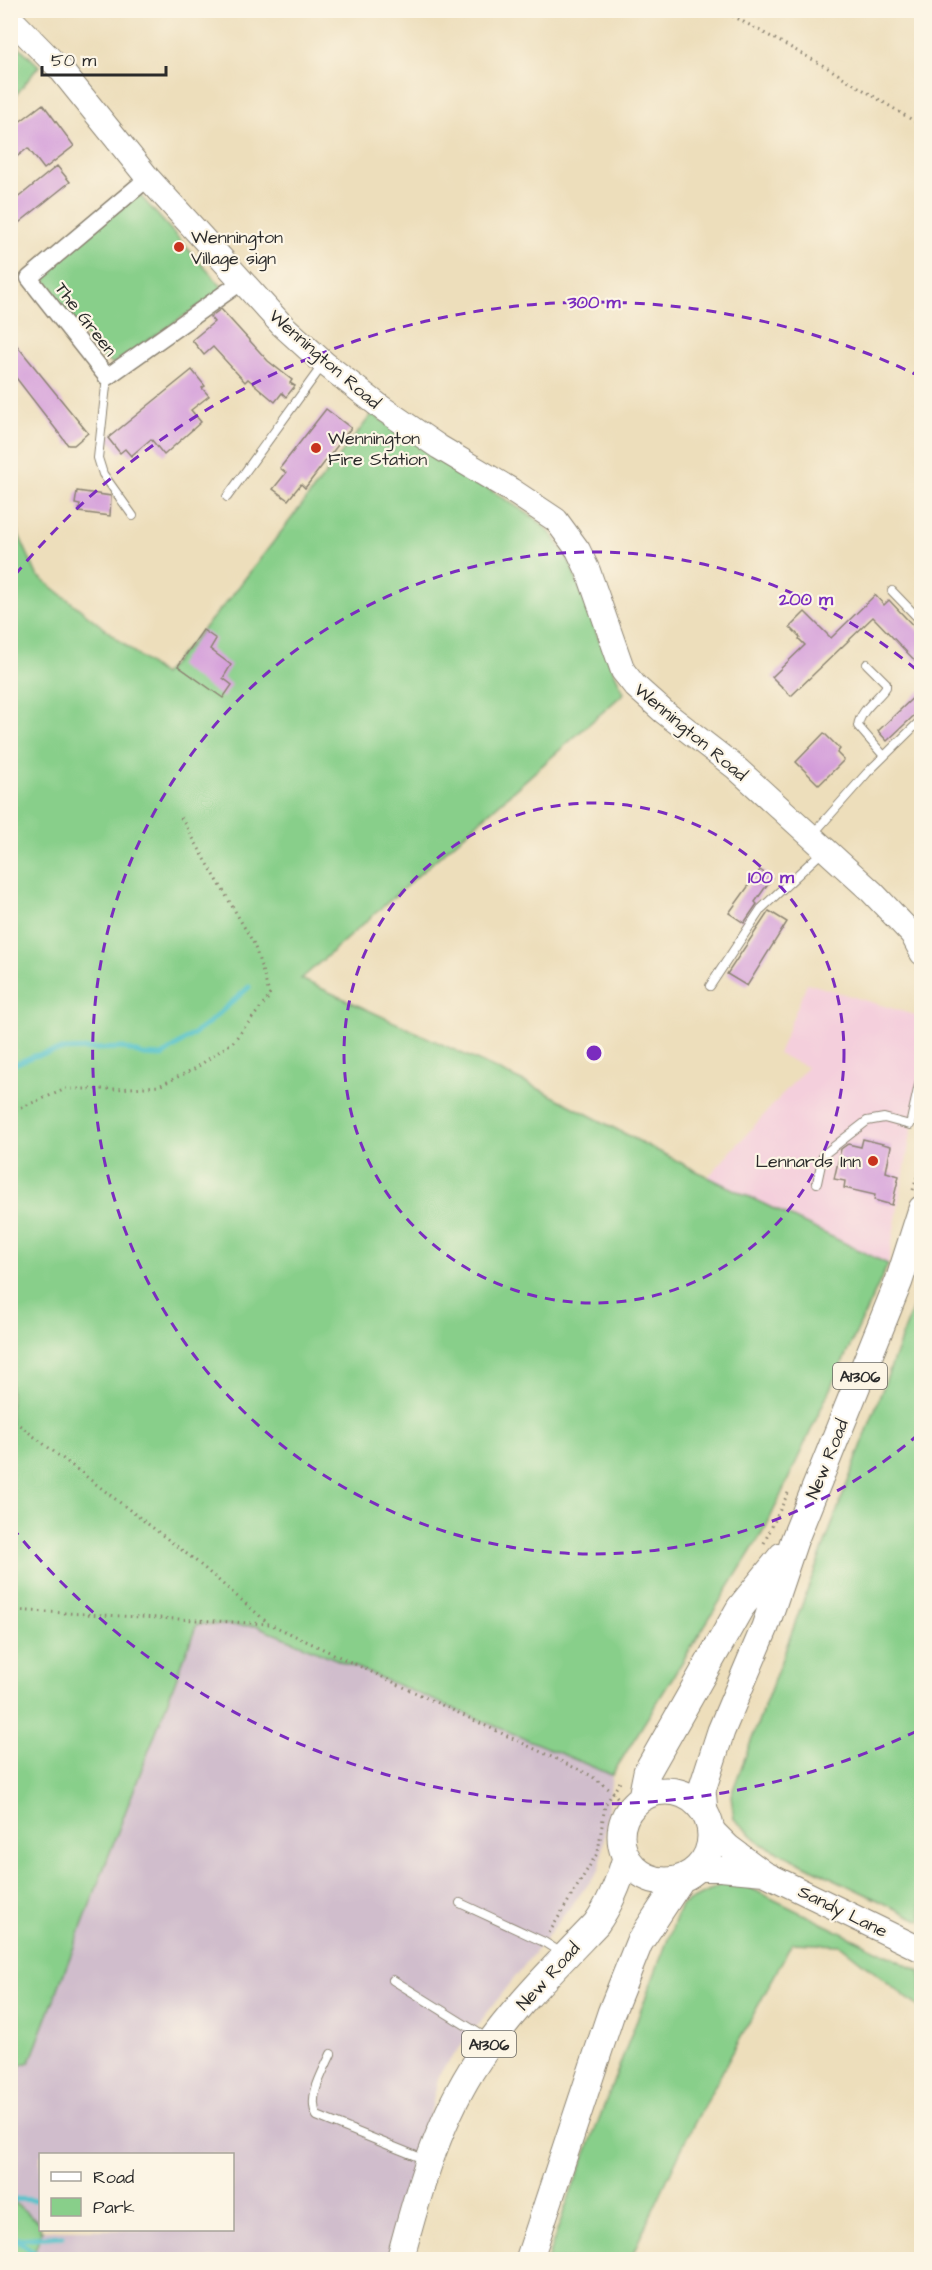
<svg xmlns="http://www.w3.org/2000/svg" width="932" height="2270" font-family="'Architects Daughter',sans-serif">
<rect width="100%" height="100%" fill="#fcf5e5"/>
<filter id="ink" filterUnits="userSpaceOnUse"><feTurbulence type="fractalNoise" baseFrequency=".0167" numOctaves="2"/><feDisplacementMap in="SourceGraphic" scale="12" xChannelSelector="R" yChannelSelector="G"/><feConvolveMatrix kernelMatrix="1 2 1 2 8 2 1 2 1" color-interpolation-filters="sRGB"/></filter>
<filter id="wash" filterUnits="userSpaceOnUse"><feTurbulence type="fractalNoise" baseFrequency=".008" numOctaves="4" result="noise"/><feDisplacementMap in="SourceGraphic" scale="24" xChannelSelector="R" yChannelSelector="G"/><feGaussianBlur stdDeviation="1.35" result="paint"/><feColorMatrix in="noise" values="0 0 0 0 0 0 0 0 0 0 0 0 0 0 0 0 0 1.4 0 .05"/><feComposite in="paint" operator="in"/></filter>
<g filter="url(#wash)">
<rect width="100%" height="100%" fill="#eddebb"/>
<path fill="#f4cfdc" d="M807,983L921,1017V1077L888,1264L708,1177L807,1067L778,1054Z"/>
<path fill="#d0bdcc" d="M199,1620L257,1626L612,1775L600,1869L439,2074L399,2259H32L42,2230H232V2154H40V2223L11,2199L10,2068L30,2061Z"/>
<path fill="#88cf8a" stroke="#5a7d5a" stroke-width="1.5" d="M11,39L39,66L11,101H10Z
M137,192L224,289L113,364L104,359L47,288L46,276L52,266Z
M372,414L536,519L554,537L570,563L598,637L624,693L301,979L539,1089L708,1177L888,1264L766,1527L612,1775L257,1626L197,1624L30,2062L11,2068L10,515L37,575L163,675L230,598Z
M921,1286V1921L762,1844L734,1819L731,1795Z
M732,1879L921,1972V2009L840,1945L792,1943L687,2137L630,2259L547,2260L565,2208L681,1905Z
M10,2199L40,2223V2230H42L32,2259H11Z"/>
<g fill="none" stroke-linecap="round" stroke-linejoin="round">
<path stroke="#56c3cb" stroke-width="5" d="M10,1066L34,1056L61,1050L124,1048L143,1055L162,1056L205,1026L249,987
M10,2199L40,2200
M10,2234L44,2260
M17,2239L63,2236"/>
</g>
<g id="blocks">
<path fill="#d39bda" d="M43,104L74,146L44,169L28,148L10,162V129Z
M57,166L70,182L10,230V204Z
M221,309L268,361L292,380L290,383L295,386L286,397L282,393L275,402L248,379L245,382L213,347L204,355L192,340L214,322L210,317Z
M10,337L88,433L74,445H68L10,370Z
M192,370L205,386L202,388L209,396L191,410L201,422L164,455L151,439L131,456L125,449L120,453L108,438Z
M326,409L351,428L305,488L301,484L288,500L273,489L286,473L280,468Z
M77,491L111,496L110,516L79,512L80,505L75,504Z
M875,595L884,605L889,600L921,634V667L873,617L791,696L772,677L805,645L799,639L800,637L790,627L805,612L831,638Z
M203,630L216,639L210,649L231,665L223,678L232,685L223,698L178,666Z
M921,690V709L887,741L878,731Z
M824,733L840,749L837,753L844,760L819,785L796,762Z
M760,870L772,878L755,902L757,904L744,923L729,913Z
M769,911L787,922L747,986L727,974Z
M863,1139L891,1146L886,1172L899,1176L892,1205L874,1200L875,1195L844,1188L845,1181L834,1179L841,1149L848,1144L861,1147Z"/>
</g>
</g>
<g filter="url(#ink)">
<use href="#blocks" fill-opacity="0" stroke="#8c8473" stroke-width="1.5"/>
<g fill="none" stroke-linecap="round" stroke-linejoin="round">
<defs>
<path id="service" d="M107,377L98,458L103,474L133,516
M227,497L322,366
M892,591L922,622
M867,664L886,683V687C878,699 860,710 858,726L884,756
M813,834L867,773L922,719
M710,986L761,909L823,851
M817,1183L823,1155L867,1121L884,1118L910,1125L922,1071
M460,1903L544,1942L563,1954
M393,1980L488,2039
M331,2054C323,2072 307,2097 317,2116L426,2160"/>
<path id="minor" d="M148,178L29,278L107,377L241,282"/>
<path id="secondary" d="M10,18L61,70L148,178L281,324L324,363L382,408L439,447L511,490L556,520L578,550L588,571L623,671L635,686L664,712L735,767L872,892L912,934L922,953
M711,1829L729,1847L764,1873L922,1950
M697,1869H720L764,1873"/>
<path id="primary" d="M621 1836a45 45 0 1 1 90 0a45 45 0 1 1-90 0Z
M642,1797L647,1772L740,1608L782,1556
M704,1811L702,1790L721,1731L765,1627L794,1541L899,1281L922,1209
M400,2260C417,2195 436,2128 471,2071C505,2016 552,1970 596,1924C611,1903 619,1882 626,1858
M529,2260L611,2013L639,1943L681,1879"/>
</defs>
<use href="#service" stroke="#8c8473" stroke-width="10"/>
<use href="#minor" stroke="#8c8473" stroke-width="19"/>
<use href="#secondary" stroke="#8c8473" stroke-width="26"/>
<use href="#primary" stroke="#8c8473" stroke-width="29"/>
<path stroke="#8c8473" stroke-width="3" stroke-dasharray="1.5 4.5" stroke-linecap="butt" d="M722,10L828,68L922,126
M10,1112L66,1089H117L159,1086L194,1069L233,1042L270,996L254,944L179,814
M913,1190L922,1160
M10,1418L196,1561L268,1623
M764,1543L790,1489
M10,1610L270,1624L590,1775L613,1792L621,1802
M549,1933L598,1852L605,1805L622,1779"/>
<use href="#service" stroke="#fff" stroke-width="8"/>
<use href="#minor" stroke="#fff" stroke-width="16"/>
<use href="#secondary" stroke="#fff" stroke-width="24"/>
<use href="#primary" stroke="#fff" stroke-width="27"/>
</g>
</g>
<g fill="none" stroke="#7b2cbf" stroke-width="3" stroke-dasharray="10 8">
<circle cx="594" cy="1053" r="250"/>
<path d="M919 1434A501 501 0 1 1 919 672"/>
<path d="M917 1731A751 751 0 0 1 15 1531M15 575A751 751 0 0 1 917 375"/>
</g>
<g fill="#c8321e" stroke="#fcf5e5" stroke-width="2">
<circle cx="179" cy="247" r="6"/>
<circle cx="316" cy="448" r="6"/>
<circle cx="873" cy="1161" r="6"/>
</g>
<g text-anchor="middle" stroke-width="4.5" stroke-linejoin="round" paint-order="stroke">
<g fill="#fcf5e5" stroke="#6a6863" stroke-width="1.5">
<rect x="833" y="1363" width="54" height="26" rx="4.5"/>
<rect x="462" y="2031" width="54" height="26" rx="4.5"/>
</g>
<g font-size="16" font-weight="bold" fill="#2b2b2b">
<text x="860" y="1382">A1306</text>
<text x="489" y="2050">A1306</text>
</g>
<g font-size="18" fill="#2b2b2b" stroke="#fcf5e5" text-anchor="start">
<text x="191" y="243">Wennington<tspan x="191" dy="21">Village sign</tspan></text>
<text x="328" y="444">Wennington<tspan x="328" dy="21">Fire Station</tspan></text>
<text x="861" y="1167" text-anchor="end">Lennards Inn</text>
</g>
<g font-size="18" fill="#2b2b2b" stroke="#fcf5e5">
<text transform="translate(86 319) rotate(52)" y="6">The Green</text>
<text transform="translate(325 359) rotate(41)" y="6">Wennington Road</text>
<text transform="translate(691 732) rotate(40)" y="6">Wennington Road</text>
<text transform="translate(827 1459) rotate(-68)" y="6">New Road</text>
<text transform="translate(843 1911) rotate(26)" y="6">Sandy Lane</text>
<text transform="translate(548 1976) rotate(-48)" y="6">New Road</text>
</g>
</g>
<circle cx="594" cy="1053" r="9" fill="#7b2cbf" stroke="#fcf5e5" stroke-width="3"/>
<g font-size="18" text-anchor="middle" font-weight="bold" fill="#7b2cbf" stroke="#fcf5e5" stroke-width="4.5" stroke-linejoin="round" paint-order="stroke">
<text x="594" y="308">300 m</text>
<text x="806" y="605">200 m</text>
<text x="771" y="883">100 m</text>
</g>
<rect width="932" height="2270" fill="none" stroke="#fcf5e5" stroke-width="36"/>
<rect x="39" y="2153" width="195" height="78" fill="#fcf5e5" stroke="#a8a49b" stroke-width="1.5"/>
<rect x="51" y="2172" width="30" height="9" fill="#ffffff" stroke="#a8a49b" stroke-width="1.5"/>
<text x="93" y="2183" font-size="18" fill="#2b2b2b">Road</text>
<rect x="51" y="2198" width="30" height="18" fill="#88cf8a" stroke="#a8a49b" stroke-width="1.5"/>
<text x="93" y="2213" font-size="18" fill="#2b2b2b">Park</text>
<path d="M42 66v9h124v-9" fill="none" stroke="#2b2b2b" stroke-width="3"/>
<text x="51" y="66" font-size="18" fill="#2b2b2b" stroke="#fcf5e5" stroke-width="4.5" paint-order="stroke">50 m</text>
</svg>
